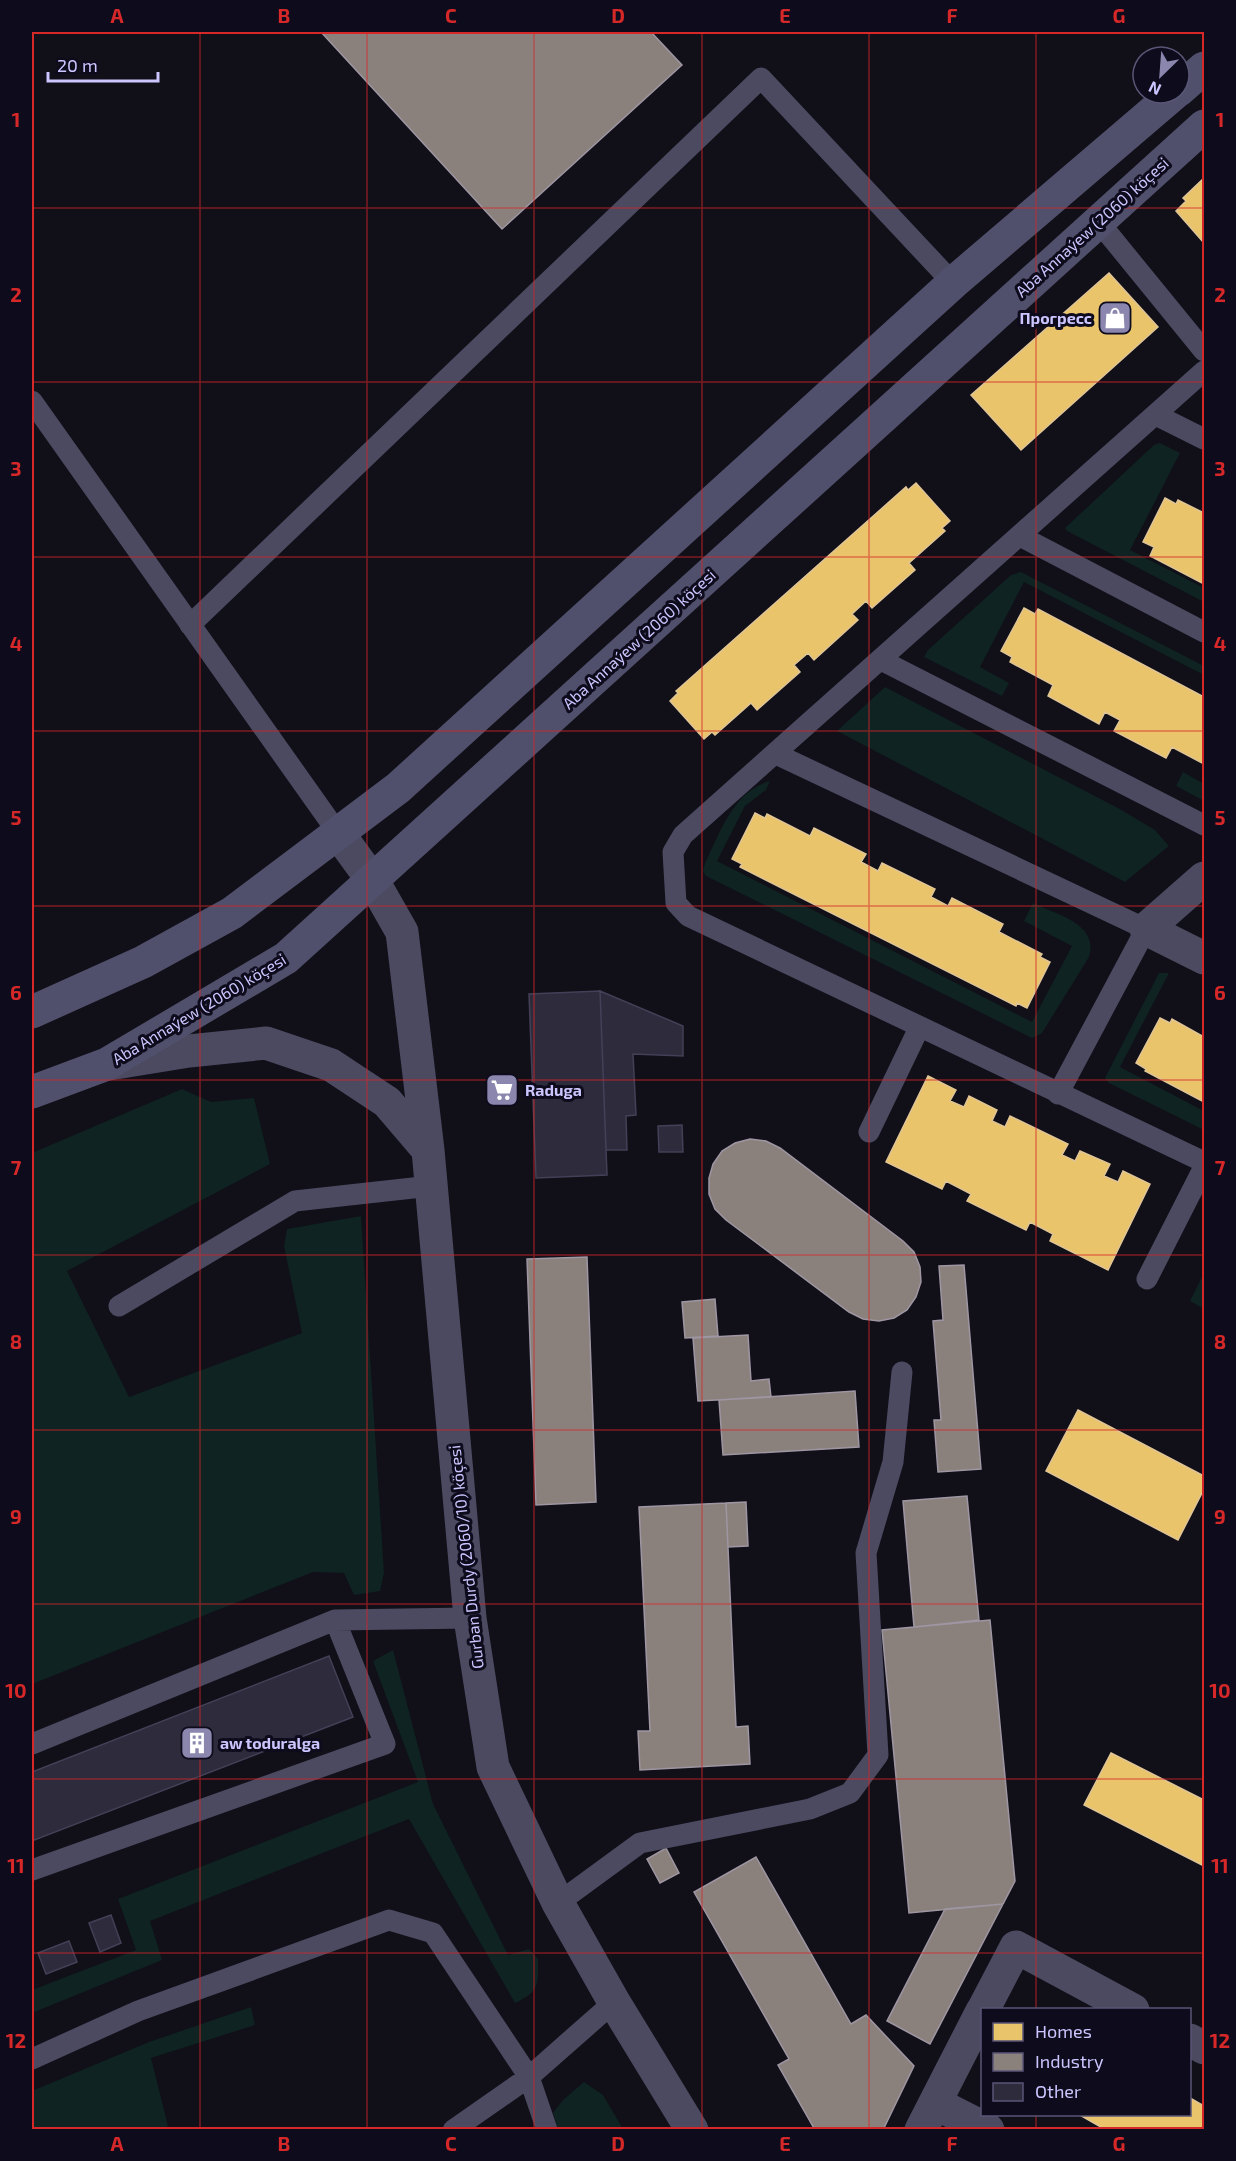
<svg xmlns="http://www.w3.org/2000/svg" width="1236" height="2161" font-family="'Exo 2',sans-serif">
<rect width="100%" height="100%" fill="#110f18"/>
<path fill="#0e2322" d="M1160,443L1180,453L1130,550L1204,588V602L1067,531L1065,528L1154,445Z
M1021,572L1204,666V675L1024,582L980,667L1009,683L1002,696L924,657L928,650L1011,575Z
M885,687L1118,808L1155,830L1169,846L1125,882L837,731Z
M1183,772L1204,784V801L1176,786Z
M770,781L766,790L745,806L717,861L1032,1022L1072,946L1024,921L1033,903C1058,915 1099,924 1089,957L1042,1033L1032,1038L706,876L703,871L705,863C721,831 733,792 770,781Z
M1159,973H1169L1120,1067L1204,1111V1130L1109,1083L1105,1078Z
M182,1089L211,1102L254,1098L270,1164L67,1271L129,1397L302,1333L284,1246L287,1229L361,1216L384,1573L380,1591L354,1595L344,1573L313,1572L32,1684V1153Z
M1204,1273V1309L1190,1301Z
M393,1650L433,1804L508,1955L529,1949L538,1959C538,1985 540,1991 515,2003L409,1819L150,1921L162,1960L32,2013V1990L136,1950L118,1899L418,1782L373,1661Z
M251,2007L255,2025L151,2058L168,2126L160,2130L32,2129V2091L149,2042Z
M584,2082L603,2095L623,2129H558L553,2113L563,2100Z"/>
<path fill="#e9c46a" stroke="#e0c597" stroke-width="1.5" d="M1204,178V243L1176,211L1186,201L1183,198Z
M1109,273L1158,327L1021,450L971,395Z
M916,483L950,521L942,528L945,531L909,563L915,570L872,608L866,601L852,614L858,620L814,660L808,653L794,665L800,672L757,710L751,703L715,735L712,732L704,739L670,701L678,693L676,691L906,487L908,490Z
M1165,498L1176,504L1178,500L1204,513V584L1150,556L1154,547L1143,542Z
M1024,608L1035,614L1038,609L1204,697V764L1172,747L1166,758L1114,731L1120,720L1105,712L1099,724L1048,696L1053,685L1010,662L1012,657L1001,651Z
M755,813L765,818L767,814L810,836L814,828L866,854L861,862L878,871L882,863L935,889L931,897L948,906L952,898L1003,924L999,932L1042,954L1040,957L1050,962L1027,1008L1017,1003L1016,1006L740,867L742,864L732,859Z
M1160,1018L1170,1023L1172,1019L1204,1037V1102L1145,1071L1146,1069L1136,1063Z
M928,1076L956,1090L950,1101L964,1107L969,1096L997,1110L992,1121L1005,1127L1010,1116L1068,1144L1062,1155L1075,1161L1080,1151L1110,1164L1104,1176L1118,1182L1123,1171L1150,1184L1108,1270L1050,1241L1053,1234L1030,1222L1026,1230L967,1201L971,1194L946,1181L942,1189L886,1162Z
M1078,1410L1204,1476V1489L1178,1540L1046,1471Z
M1111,1753L1204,1800V1866L1084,1805Z
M1190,2098L1204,2106V2130H1106L1078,2114H1190Z"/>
<path fill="#8a817c" stroke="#9e96a3" stroke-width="1.5" d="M321,32H651L682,65L502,229Z
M750,1139L766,1141L780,1148L903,1241L914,1252L920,1267L921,1282L916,1297L907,1310L894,1318L879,1321L863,1319L849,1312L726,1220L715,1209L709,1194V1178L713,1164L722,1151L735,1143Z
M587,1257L596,1502L536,1505L527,1259Z
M964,1265L981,1469L938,1472L934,1420H941L933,1321L943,1320L939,1266Z
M715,1299L718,1336L685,1338L682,1302Z
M748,1335L751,1381L769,1379L771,1397L698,1401L693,1338Z
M855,1391L859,1447L723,1455L719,1400Z
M967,1496L979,1620L914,1627L903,1501Z
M746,1502L748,1546L728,1547L726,1503Z
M726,1503L736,1727L748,1726L750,1764L640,1770L638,1731H650L639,1507Z
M990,1620L1015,1881L1003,1904L909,1913L882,1630Z
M666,1848L679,1873L660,1883L647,1859Z
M756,1857L851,2024L866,2015L914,2066L883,2130H815L778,2065L789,2059L694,1892Z
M1003,1904L930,2044L887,2021L945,1909Z"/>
<path fill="#2e2b3c" stroke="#434057" stroke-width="1.5" d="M600,991L683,1026V1056L633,1054L636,1115L626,1116L627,1150H606Z
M600,991L607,1175L536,1178L529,994Z
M682,1125L683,1152H659L658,1126Z
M329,1656L353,1717L32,1841V1772Z
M111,1915L121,1943L100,1952L89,1923Z
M69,1941L77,1962L46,1974L38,1953Z"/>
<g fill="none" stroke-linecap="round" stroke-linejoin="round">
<path stroke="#4b4a61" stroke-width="21" d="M1098,221L1204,351
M1204,371L683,835L673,852L676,903L688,916L1204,1162
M32,401L338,833
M1156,415L1204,439
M1020,536L1204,632
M190,625L761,78L953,283
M881,660L1204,825
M776,754L1146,929L1058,1094
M869,1132L919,1028
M1147,1279L1204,1167
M119,1306L295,1201L431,1186
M32,1744L335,1620L470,1618
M32,1870L385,1744L335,1620
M558,1903L640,1843L810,1809L850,1793L878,1755L866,1553L893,1462L902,1372
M32,2059L138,2011L389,1920L433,1933L529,2077L547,2130
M453,2130L529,2077L614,2002"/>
<path stroke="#4b4a61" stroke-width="33" d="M338,833L373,881L402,932L428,1150L470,1618L493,1767L558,1903L614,2002L692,2130
M1204,878L1146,929L1204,958
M109,1064L189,1051L266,1043L331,1065L387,1102L428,1150
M983,2010L1016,1947L1133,2010
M1190,2040L1204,2048
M935,2103L988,2130
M921,2130L982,2011"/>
<path stroke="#50506c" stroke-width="33" d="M1179,90L1204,68
M32,1012L143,962L232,913L398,788L953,283L1175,93
M32,1092L107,1064L286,958L1204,126"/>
</g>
<path fill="none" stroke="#d62828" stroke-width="1.5" stroke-opacity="0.55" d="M200,32V2130M367,32V2130M534,32V2130M702,32V2130M869,32V2130M1036,32V2010M32,208H1204M32,382H1204M32,557H1204M32,731H1204M32,906H1204M32,1080H1204M32,1255H1204M32,1430H1204M32,1604H1204M32,1779H1204M32,1953H1204M1036,2114V2130"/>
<defs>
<symbol id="shop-square" viewBox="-11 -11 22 22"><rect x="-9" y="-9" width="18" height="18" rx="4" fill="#8a86ae" stroke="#0e0b1c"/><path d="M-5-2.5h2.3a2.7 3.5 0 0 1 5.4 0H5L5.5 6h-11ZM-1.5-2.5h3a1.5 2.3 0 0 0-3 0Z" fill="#fff"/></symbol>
<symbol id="supermarket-square" viewBox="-11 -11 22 22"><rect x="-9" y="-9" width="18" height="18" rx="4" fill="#8a86ae" stroke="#0e0b1c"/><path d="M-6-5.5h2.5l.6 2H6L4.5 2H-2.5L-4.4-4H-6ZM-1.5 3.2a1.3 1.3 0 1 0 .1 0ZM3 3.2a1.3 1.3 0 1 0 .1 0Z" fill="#fff"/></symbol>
<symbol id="building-square" viewBox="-11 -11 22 22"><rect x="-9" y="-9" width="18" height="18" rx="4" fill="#8a86ae" stroke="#0e0b1c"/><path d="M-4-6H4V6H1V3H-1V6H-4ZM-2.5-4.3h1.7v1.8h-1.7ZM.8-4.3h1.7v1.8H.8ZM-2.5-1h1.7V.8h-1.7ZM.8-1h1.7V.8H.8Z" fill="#fff"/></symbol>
</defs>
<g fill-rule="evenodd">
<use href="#shop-square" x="1096" y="299" width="38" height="38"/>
<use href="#supermarket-square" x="483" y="1071" width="38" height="38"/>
<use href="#building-square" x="178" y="1724" width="38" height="38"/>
</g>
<g text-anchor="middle" stroke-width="6" stroke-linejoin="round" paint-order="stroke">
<g font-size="16" fill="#cbc6ff" stroke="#0e0b1c">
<text transform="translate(1092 227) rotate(-42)" y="6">Aba Annaýew (2060) köçesi</text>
<text transform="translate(639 639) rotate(-42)" y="6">Aba Annaýew (2060) köçesi</text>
<text transform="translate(199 1009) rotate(-31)" y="6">Aba Annaýew (2060) köçesi</text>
<text transform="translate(466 1557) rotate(-96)" y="6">Gurban Durdy (2060/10) köçesi</text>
</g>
<g font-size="16" font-weight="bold" fill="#cbc6ff" stroke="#0e0b1c" text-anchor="start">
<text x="1092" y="324" text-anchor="end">Прогресс</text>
<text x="525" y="1096">Raduga</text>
<text x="220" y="1749">aw toduralga</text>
</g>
</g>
<rect width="1236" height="2161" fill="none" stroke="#0e0b1c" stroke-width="66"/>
<rect x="981" y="2008" width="210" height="108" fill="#0e0b1c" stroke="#5a5677" stroke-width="1.5"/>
<rect x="993" y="2023" width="30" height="18" fill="#e9c46a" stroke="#5a5677" stroke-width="1.5"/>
<text x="1035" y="2038" font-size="18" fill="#cbc6ff">Homes</text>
<rect x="993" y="2053" width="30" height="18" fill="#8a817c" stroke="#5a5677" stroke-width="1.5"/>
<text x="1035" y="2068" font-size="18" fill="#cbc6ff">Industry</text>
<rect x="993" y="2083" width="30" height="18" fill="#2e2b3c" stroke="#5a5677" stroke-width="1.5"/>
<text x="1035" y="2098" font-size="18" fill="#cbc6ff">Other</text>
<g transform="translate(1161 75) rotate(205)"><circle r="28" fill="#0e0b1c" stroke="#5a5677" stroke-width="1.5"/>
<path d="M0-4.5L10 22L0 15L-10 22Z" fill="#8a86ae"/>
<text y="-9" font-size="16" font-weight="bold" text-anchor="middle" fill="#cbc6ff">N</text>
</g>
<path d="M48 72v9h110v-9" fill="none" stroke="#cbc6ff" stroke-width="3"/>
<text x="57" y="72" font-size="18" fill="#cbc6ff" stroke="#0e0b1c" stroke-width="4.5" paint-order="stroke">20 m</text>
<rect x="33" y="33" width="1170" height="2095" fill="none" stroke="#d62828" stroke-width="2"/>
<g font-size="20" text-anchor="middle" font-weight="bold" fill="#d62828">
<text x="117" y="23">A</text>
<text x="284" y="23">B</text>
<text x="451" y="23">C</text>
<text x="618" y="23">D</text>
<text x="785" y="23">E</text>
<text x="952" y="23">F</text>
<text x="1119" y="23">G</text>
<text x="16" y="127">1</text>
<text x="1220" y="127">1</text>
<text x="16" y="302">2</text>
<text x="1220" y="302">2</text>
<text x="16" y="476">3</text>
<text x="1220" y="476">3</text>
<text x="16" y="651">4</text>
<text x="1220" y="651">4</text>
<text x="16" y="825">5</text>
<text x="1220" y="825">5</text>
<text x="16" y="1000">6</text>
<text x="1220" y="1000">6</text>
<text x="16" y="1175">7</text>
<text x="1220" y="1175">7</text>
<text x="16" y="1349">8</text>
<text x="1220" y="1349">8</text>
<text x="16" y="1524">9</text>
<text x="1220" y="1524">9</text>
<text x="16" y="1698">10</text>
<text x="1220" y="1698">10</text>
<text x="16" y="1873">11</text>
<text x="1220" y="1873">11</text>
<text x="16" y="2048">12</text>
<text x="1220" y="2048">12</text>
<text x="117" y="2151">A</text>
<text x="284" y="2151">B</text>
<text x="451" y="2151">C</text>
<text x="618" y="2151">D</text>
<text x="785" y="2151">E</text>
<text x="952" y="2151">F</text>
<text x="1119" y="2151">G</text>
</g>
</svg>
